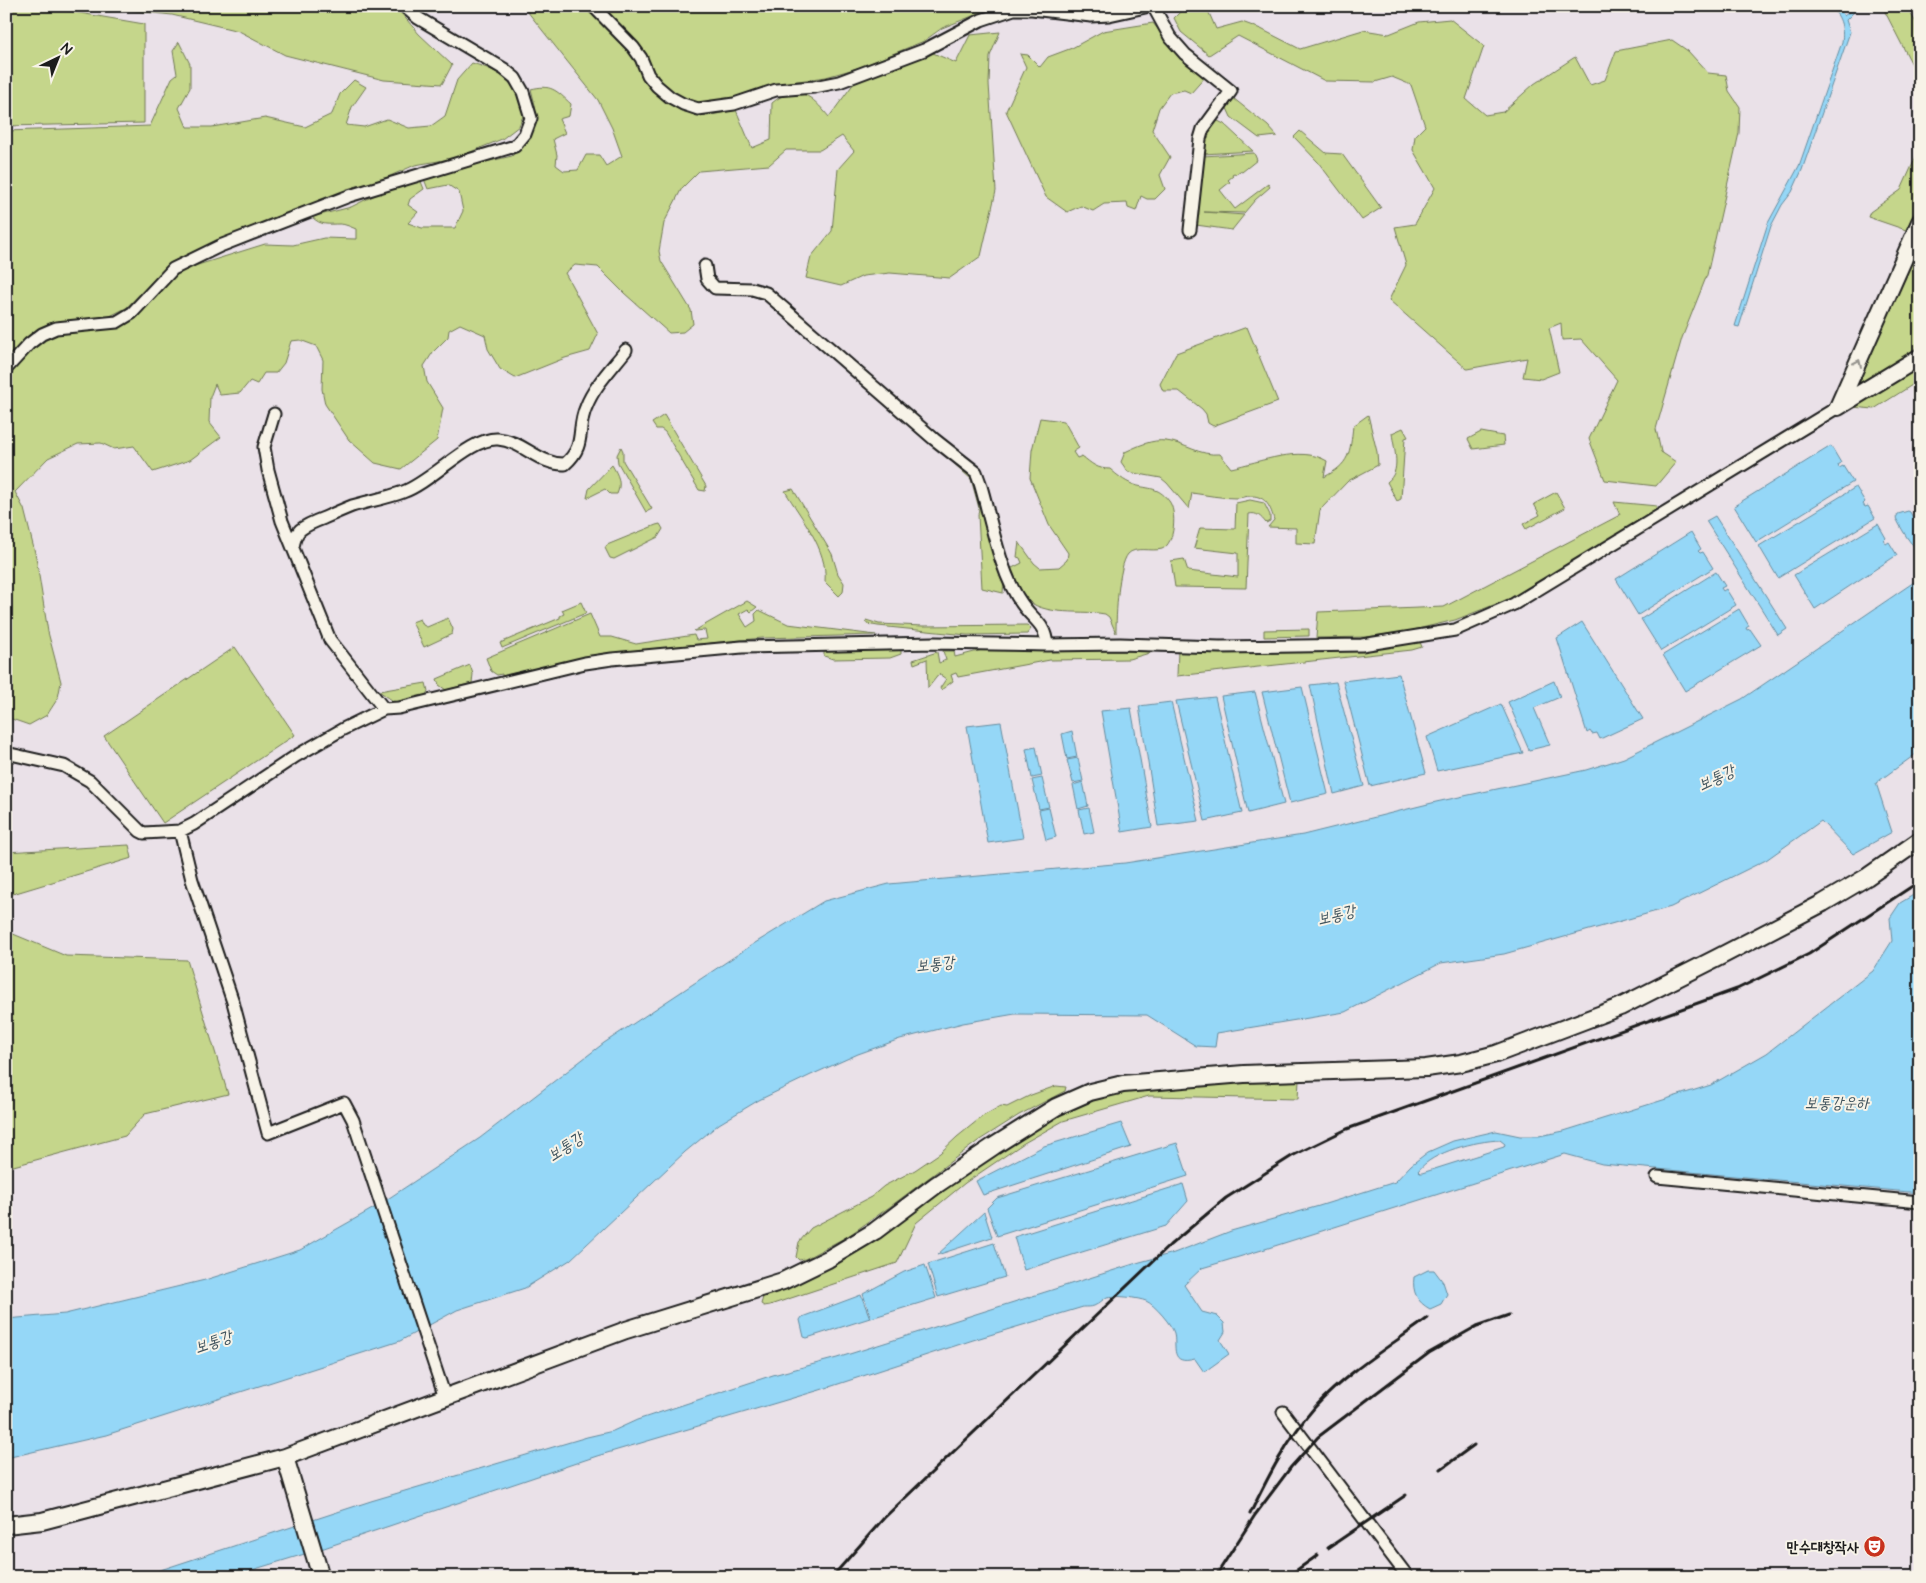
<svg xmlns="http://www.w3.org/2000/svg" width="1926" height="1583" font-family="'Architects Daughter','Poor Story',sans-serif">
<rect width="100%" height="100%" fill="#eae1e8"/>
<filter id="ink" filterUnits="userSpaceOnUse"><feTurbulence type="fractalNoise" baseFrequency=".02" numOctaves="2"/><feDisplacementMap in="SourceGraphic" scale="10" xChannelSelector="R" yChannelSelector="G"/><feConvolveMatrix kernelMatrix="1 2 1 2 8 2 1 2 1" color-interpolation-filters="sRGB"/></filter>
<g filter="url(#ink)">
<path fill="#c5d68b" stroke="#707954" d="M6,6H39L144,24V123L6,126Z
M90,6H395L419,34L452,65L442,84L384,80L285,55L239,31L172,15Z
M523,6H586L630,50L671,104L681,111L707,116L736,110L752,148L771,140L772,103C797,82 812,96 829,117L854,83L933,53L956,63L970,35L1000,32L990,56L989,84L996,191L981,256L950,278L890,273L863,276L841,286L806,278L811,257L832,231L838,169L854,151L842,136L820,150H786L769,165L699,171L682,188L664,223L659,251L661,261L691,310L693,324L683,332L669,333L624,293L598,267L575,265L565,273L598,334L590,351L565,358L515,378L500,369L488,349L485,335L460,324L449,330L448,337L433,352L424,366L427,382L443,408L437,440L401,469L375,463L349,440L325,404L322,389L323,360L316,346L300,340L291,341L284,363L276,373H264L257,384L250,381L240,393L220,395L215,384L210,397L209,422L221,437L190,460L153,472L134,446L114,449L101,443L78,444L48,458L15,492L24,509L36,557L48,632L61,682L58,698L47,715L29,725L6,717V376L40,340L60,332L121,325L173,275L185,269L265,244L293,245L324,238L356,239V229C351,227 345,224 340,224C328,224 321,226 312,217L351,207L381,192L420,179L424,189L410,199L408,205L418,212L408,223L422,228H455L463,211L459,192L448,185L428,189L424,179L434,174L512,156L528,141L535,122V105L531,89C551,84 556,90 571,104L569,116L559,119L565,133L553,139L557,155L556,165L564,171L578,170L586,155H599L606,166L622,156L612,128L598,100Z
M599,6H998L942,28L924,41L861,67L826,77L770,85L734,98L696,103L675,94L660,82Z
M1186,6H1206L1216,29L1242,22L1261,29L1300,49L1363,30L1389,34L1419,22L1450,19L1484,46L1466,99L1485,115L1503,112L1534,84L1575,57L1590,85L1605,80L1616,51L1672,40L1688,51L1708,73L1726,75L1729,91L1740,107L1739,133L1707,275L1682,338L1656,429L1661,452L1676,462L1656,486L1605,480L1589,439L1617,380L1581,339L1562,340L1561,323L1549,328L1559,372L1541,379L1523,377L1527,358L1467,369L1389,300L1406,265L1395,227L1415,224L1435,188L1413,150L1415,136L1425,126L1411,85L1392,77L1375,82L1325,81L1238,36L1209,55L1181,32L1174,18Z
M1882,6H1906L1920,29V80Z
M1153,23L1172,47L1206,76L1191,93L1184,90L1170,93L1159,108L1152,130L1170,157L1160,175L1165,189L1155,199H1147L1141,196L1136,211L1128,208L1127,203L1104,204L1093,211L1081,206L1067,212L1046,197L1006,111L1026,67L1020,54L1028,55L1040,67L1048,57L1072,48L1103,31Z
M179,42L190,64V88L179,108L187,127H212L265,118L305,127L332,114L340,94L354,80L366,87L352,107L346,125L364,127L387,119L409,128L431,126L445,116L457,80L472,63C505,73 511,79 525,111L519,126L502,139L456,158L415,165L365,187L261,223L199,249L170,263L126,308L108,317L40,329L22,343L6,361V131L150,126L172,78L177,74L173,51Z
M1233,98L1268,126L1277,136L1259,138L1231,117L1226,106Z
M1216,120L1224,124L1253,151L1203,154L1207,130Z
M1300,131L1326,153L1342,154L1381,208L1362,220L1318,162L1294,137Z
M1920,148V200L1906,230L1868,217L1870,212L1901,190Z
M1254,153L1257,160L1242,172L1240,171L1236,174L1234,173L1232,174L1233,176L1228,180L1230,182L1220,190L1235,209L1268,184L1270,187L1255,200L1244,213L1204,212L1244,215L1232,230L1196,225L1203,156Z
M1920,245V348L1859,385L1863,371Z
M1247,327L1278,402L1213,426L1208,423L1206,414L1202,409L1179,391H1163L1160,384L1176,353Z
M1920,364V380L1874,409L1852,407Z
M664,415L706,486L705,491L699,490L665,432L661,429H656L652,423Z
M1368,415L1377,452L1378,465L1348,481L1320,510L1315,544L1296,543V528L1268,527L1274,520C1271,508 1266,496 1252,496C1246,496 1241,498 1236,498C1221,498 1206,495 1192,493L1189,509L1167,483L1161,478L1128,472L1121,462L1125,452C1138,446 1152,439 1166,441C1185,443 1199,456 1220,454L1231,468C1260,462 1301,445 1327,461L1324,477C1350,464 1350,453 1353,426Z
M1040,418L1064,421L1079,448L1073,452L1077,458L1082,456C1092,464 1097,469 1110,469C1117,475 1124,481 1132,484C1147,490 1157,485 1169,501C1177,511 1175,544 1162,549C1152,552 1135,546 1128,554C1118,566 1116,616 1116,633L1109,617L1105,614C1078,609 1037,619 1019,591C1015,585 1013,576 1010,569L1022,563L1020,558L1017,557L1019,542L1034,563L1040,568L1059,567L1067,560L1068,553L1049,525L1030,478L1032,450Z
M1403,428L1408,437L1405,438L1401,499L1397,501L1387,482C1402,471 1394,450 1392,433Z
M1481,432L1503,436L1504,445L1473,449L1468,439Z
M930,442L974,476L1004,577L1003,593L982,588L978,515L979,508L971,479Z
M621,447L623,451V461L652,509L646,512L618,463L617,455Z
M612,465C618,475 622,483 617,494H610L605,489L587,498L589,489Z
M793,489L832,554L838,574L844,583L843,592L839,596L825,582C828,549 801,518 785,491Z
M1556,492L1565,508L1526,529L1523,524L1540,515L1534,504Z
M1250,500L1264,503L1270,515V521L1266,523C1261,517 1257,512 1249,514L1246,588L1175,587L1171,561L1184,559L1188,571L1238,577V553L1194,548L1200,528L1235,529L1236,503Z
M1614,502L1657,506L1654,512L1514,597L1455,620L1409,631L1367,637L1316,638L1318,612L1444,607L1620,515Z
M660,524L663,529L658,537L614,559L610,558L605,548L607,545L656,525Z
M747,601L757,607L751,612L748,609L739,614L747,627L756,621L755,614L759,610L788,624L876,635L762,638L609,653L576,659L502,676V674L497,675L491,671L486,658L590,614L600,637H612L636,644L694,635L696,640L707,639L705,630L694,631Z
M581,602L586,613L502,648L500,643L560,618V616L564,614L562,610Z
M448,618L453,629L452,634L424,647L412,622L420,619L423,625L427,627Z
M866,620L879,624L923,626L1027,625L1031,629L1027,634L967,635L878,626L867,624Z
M1309,629V636L1264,637V630Z
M1420,642L1422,647L1412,650L1177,676L1178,650H1319L1389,647Z
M235,647L295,735L163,823L104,736Z
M824,649H901V654L890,658L833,659L824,656Z
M982,650L1130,651L1155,650L1153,652L1129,659L1050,660L958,677L956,673L951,675L953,681L941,690L940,688L946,679L939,674L928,688L927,659L914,664L913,660L937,652L939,663L946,660L943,651H954L955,657Z
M470,665L473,674L472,683L446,690L439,685L437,679Z
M426,683L428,691L426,695L396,703L379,691Z
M129,845L132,858L6,896V852Z
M6,931L66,956L187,960L228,1094L145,1114L125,1136L6,1168Z
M1299,1080L1298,1099L1149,1096L1063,1121L1024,1143L965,1183L916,1223L897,1263L770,1305L764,1306L761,1304L764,1294L799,1282L837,1264L883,1234L940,1191L1035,1125L1094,1096L1152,1084Z
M1056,1086L1066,1087L1065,1091L1019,1115L978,1141L891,1206L848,1236L805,1259L799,1260L796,1257L799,1242L811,1228L871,1197L884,1186L915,1170L940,1153L957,1137L983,1116L1001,1106L1007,1107L1031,1095Z"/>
<path fill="#95d7f7" stroke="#658c9f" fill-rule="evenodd" d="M1828,6H1838L1844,16L1856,6L1859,7L1846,20L1850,32L1802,170L1792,192L1782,205L1771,226L1739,327L1735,326L1768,223L1799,166L1842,42C1844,28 1841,14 1828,6Z
M1831,446L1841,463L1838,465L1839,468L1843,466L1853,482L1756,542L1734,506Z
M1856,487L1865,502L1863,504L1865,507L1868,506L1875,518L1778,578L1759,546Z
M1908,511L1910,512L1920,531V542L1914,546C1908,541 1900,526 1896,518L1898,514Z
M1715,516L1787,629L1778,635L1706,521Z
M1878,524L1886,538L1884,540L1886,544L1889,542L1897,555L1815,609L1794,575Z
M1691,532L1701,549L1698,551L1700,553L1703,552L1713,568L1638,615L1616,579Z
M1716,572L1725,586L1721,588L1723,591L1726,589L1736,605L1661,651L1641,619Z
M1920,578V751L1876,783L1892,832L1853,854L1821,821L1766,860L1671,907L1504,954L1441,963L1345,1012L1217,1033L1215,1047L1196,1046L1147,1015L1015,1014L963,1023L900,1039L858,1054L811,1075L759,1100L719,1124L685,1152L570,1260L525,1288L457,1310L400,1341L106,1435L6,1458V1319L65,1314L205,1280L300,1250L374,1208L480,1138L604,1043L755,943L824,901L889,884L1125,863L1303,835L1436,802L1586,770L1624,758L1742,699Z
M1739,609L1749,626L1746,628L1747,630L1750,629L1761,645L1685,691L1663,655Z
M1582,622L1643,719L1600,739L1597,733L1592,734L1590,731L1587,733L1557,638Z
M1399,674L1426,773L1370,786L1343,681Z
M1554,681L1560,697L1534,708L1550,745L1529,750L1508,702Z
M1336,682L1364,786L1334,794L1310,685Z
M1302,687L1328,794L1290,803L1262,692Z
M1255,692L1284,804L1248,813L1221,696Z
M1215,697L1242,813L1205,821L1176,701Z
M1171,702L1199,821L1158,826L1139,706Z
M1501,704L1523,753L1437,771L1427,737Z
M1131,708L1152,827L1122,832L1101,711Z
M1001,722L1023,838L988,843L967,726Z
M1072,731L1077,757L1067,759L1062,734Z
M1036,747L1042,776L1032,778L1026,749Z
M1078,758L1083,781L1073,783L1067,760Z
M1042,778L1049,807L1039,809L1032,780Z
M1083,782L1088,806L1078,809L1073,785Z
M1049,808L1056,837L1046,840L1039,810Z
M1089,808L1094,832L1084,834L1079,810Z
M1920,891V1193L1602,1164L1565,1154L1262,1250L1202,1268L1184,1285L1202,1312L1217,1316L1224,1323L1225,1332L1220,1340L1229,1354L1204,1372L1195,1359C1169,1366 1177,1346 1174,1333C1172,1325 1154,1304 1146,1301C1139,1298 1115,1295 1107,1297C1103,1299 1099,1304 1094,1306C1091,1307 1086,1307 1083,1307L973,1340L820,1390L597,1456L321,1549L229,1577H139L371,1501L587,1437L613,1431L637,1420L773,1375L837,1358L1140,1262L1174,1253L1231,1231L1319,1206L1395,1182L1411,1165L1428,1152L1453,1141L1496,1131L1520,1136H1539L1564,1131L1711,1085L1767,1053L1873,971L1892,941L1890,918L1900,903ZM1500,1140L1505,1144L1504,1147L1422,1173H1420L1418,1171C1433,1151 1476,1141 1500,1140Z
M1121,1123L1131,1147L983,1195L976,1181L1044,1146Z
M1177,1143L1188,1176L997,1236L987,1208L997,1198Z
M1183,1184L1188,1201L1166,1226L1024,1270L1014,1237Z
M984,1212L992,1237L937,1255Z
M994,1243L1005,1277L938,1297L928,1264Z
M925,1265L936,1298L871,1318L863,1294L904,1272Z
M1428,1270H1434L1443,1282L1447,1294L1441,1304L1430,1309C1417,1302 1412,1292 1414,1277Z
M861,1295L870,1318L807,1338L804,1337L800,1320L802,1317Z"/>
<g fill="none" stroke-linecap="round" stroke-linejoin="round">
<defs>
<path id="street" d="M593,6L633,47L641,58L648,75L657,86L670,97L683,104L698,109L734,104L776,90L814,87L839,82L924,50L981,20L1014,9H1032L1091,16L1109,15L1150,6
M1153,6L1170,37L1185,54L1231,91L1203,129L1200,139L1190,230
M705,266L707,279L715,288L752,289L766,293L934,439L976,472L980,483C991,519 1000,574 1022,604C1034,621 1045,623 1047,645
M6,369L29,344L42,334L56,328L117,322L132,313L173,269L220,246L349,196L515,146L525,134L531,118L523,92L515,78L504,69L418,18L404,6
M274,414L264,447L268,470L282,521L330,640L384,709
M293,547C294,541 295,535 300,530C306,525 316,521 324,518C333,514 342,510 352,506C369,501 387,498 403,492C432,482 470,437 498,439C523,441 539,465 565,464C587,445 576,429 586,407C594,386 612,368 626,350
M6,753L64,766L90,781L140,831L144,833L180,831L192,880L233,1002L268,1133L344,1103L353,1120L445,1397
M180,831L194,824L296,756L343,729L384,709L399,708L585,663L612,659L742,647L934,643L1047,645L1120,644L1220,647L1362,645L1455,630L1514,604L1838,407
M1657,1177L1920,1202
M1283,1412L1408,1577"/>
<path id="secondary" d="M1838,407L1920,222
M1838,407L1920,357
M285,1457L321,1577
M6,1525L42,1521L285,1457L626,1330L783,1281L828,1259L875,1231L936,1185L994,1146L1056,1107L1090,1092L1123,1084L1244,1074L1426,1068L1461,1063L1496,1054L1620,1007L1717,958L1823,903L1867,877L1920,840"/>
</defs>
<use href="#street" stroke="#1c1c1c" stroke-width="15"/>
<use href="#secondary" stroke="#1c1c1c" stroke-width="20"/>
<use href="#street" stroke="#f7f3e8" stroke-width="11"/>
<use href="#secondary" stroke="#f7f3e8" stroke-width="16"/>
<path stroke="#1c1c1c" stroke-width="3" d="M1441,1469L1474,1445
M1250,1514C1268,1477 1287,1439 1315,1407C1347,1372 1390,1346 1428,1318
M1328,1548L1406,1495
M832,1577L884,1518L1170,1245L1226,1198L1292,1156L1347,1129L1737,989L1809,954L1920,881
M1215,1577L1255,1515L1291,1467L1318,1437L1429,1353L1477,1326L1509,1315
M1287,1577L1318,1555"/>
</g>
<defs><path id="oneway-chevron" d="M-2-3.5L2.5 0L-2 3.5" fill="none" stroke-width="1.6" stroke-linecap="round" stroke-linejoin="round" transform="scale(1.25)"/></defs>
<use stroke="#94928c" href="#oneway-chevron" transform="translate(1858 363) rotate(-66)"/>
</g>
<defs>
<symbol id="theatre-disc" viewBox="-11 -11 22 22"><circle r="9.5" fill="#c8321e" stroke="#f7f3e8"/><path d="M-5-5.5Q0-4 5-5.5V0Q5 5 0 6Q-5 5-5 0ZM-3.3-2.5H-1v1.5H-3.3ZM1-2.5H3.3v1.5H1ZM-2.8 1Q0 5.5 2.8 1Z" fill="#fff"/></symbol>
</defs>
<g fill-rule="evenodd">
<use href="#theatre-disc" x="1862" y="1534" width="25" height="25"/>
</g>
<g text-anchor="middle" stroke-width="4" stroke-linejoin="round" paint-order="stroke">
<g font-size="15" font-weight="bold" fill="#1c1c1c" stroke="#f7f3e8" text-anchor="end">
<text x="1859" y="1552">만수대창작사</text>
</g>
<g font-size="16" font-style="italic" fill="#40545e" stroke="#f7f3e8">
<text transform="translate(1716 777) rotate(-25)" y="6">보통강</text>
<text transform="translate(1336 914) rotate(-14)" y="6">보통강</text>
<text transform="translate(935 963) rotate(-6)" y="6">보통강</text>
<text x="1837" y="1108">보통강운하</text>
<text transform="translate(565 1146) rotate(-33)" y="6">보통강</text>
<text transform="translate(213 1341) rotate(-19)" y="6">보통강</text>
</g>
</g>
<rect width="1926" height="1583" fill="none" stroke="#f7f3e8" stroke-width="25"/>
<rect x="12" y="12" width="1901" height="1558" fill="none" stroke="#1c1c1c" stroke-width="2" filter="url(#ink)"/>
<g transform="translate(58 58) rotate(43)" stroke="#f7f3e8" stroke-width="4" paint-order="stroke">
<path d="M0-4L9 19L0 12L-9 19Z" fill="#1c1c1c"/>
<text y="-8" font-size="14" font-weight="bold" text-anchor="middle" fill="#1c1c1c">N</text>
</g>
</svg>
